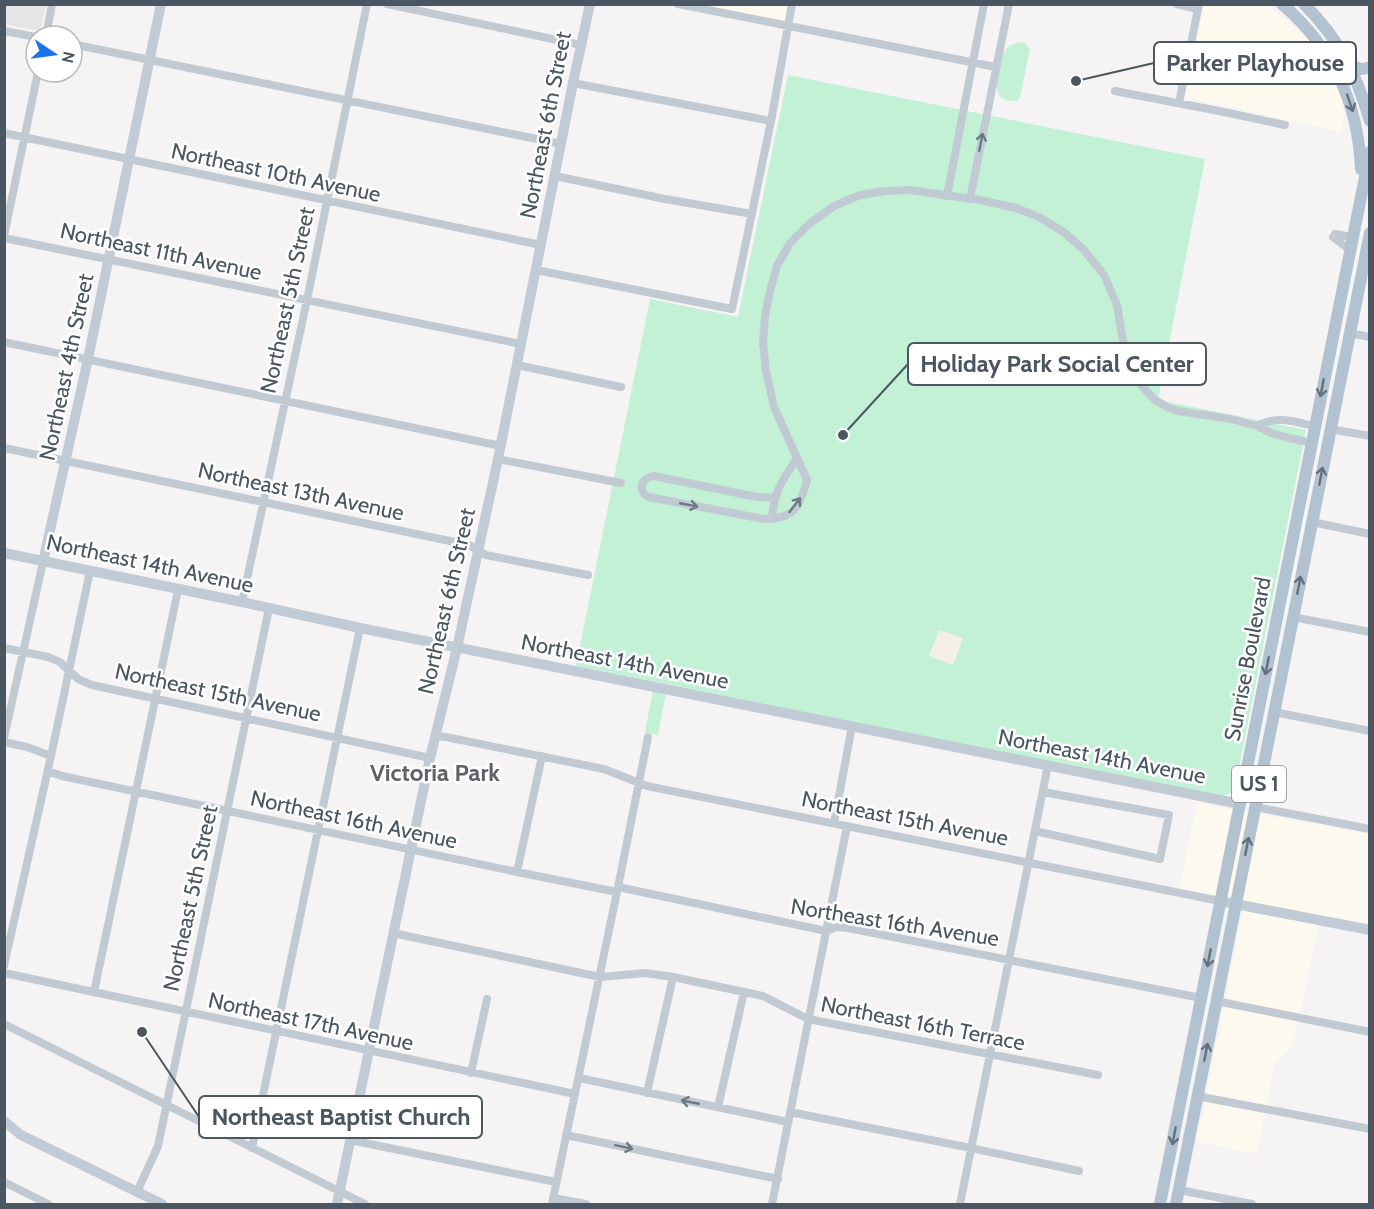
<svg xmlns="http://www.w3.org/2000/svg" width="1374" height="1209" font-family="Cabin,sans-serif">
<rect width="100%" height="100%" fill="#f5f3f3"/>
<path fill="#fdf9ef" d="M702,5H788L785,21Z
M1204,5H1268L1311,41L1334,80L1345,109L1341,132L1185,97Z
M1197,803L1369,834V923L1321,915L1293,1046L1275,1063L1257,1154L1197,1142L1245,900L1179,889Z"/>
<path fill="#e6e4e5" d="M4,5H46L40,31L5,24Z"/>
<path fill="#c3f1d5" d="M1021,42L1025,43L1030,49L1020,97L1017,101H1007L1000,97L996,86L1003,53L1010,45Z
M788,75L1205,159L1158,400L1306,430L1234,792L1222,796L576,666L650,299L738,317Z
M653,690L666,693L658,735L645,732Z"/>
<path fill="#f5f0e5" d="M939,630L963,638L953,665L929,656Z"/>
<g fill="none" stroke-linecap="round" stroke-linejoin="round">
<path stroke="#c1cad2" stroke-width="8" d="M387,4L581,45
M678,4L996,67
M1177,4L1198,9
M4,31L36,37
M46,36L52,4
M72,44L561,144
M573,83L771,121
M1115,91L1224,112L1285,125
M1179,103L1199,4
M4,133L541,245
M555,176L665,199L752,214
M947,196L984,4
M970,199L1009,4
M1335,234L1352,237
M4,236L38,72
M1333,237L1350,250
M4,238L521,344
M536,270L732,309L771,121L792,4
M1349,333L1370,337
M4,342L501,446
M517,365L621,387
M1257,426C1276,415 1295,422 1315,426
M1330,429L1370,436
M4,448L469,545L486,555L588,575
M498,459L621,483
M775,498L757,497L654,476C652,476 647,478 646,479C639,485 641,494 649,497L764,519C794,519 800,507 807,480L774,407L766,371L763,343L765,316L770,291L777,266L790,243L809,224L834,206L860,195L885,191L909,190L980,200L1016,208L1039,217L1065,233L1083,249L1104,275L1117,305L1124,347L1138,382L1155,400L1167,407L1178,411L1231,419L1257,426L1271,433L1285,437L1311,443
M772,519C774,491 782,481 797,458
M1312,522L1370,534
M242,602L307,300L367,4
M1293,617L1370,632
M4,648L48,657L60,662L78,679L92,685L430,758
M1274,712L1370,731
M435,736L446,737L604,769L647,786L1220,901
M4,738L43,562
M4,742L27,747L51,756
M48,771L62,776L517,872L617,892
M1255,807L1370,829
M834,823L852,726
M1035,831L1160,859L1169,815L1043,792
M517,872L542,756
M618,887L826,931L837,927L848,928L1201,998
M393,933L600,977L645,973L673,977L763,996L808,1019L1098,1075
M4,966L51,756L90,571
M4,973L575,1094
M94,992L178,590
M1216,1001L1370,1032
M4,1024L365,1204
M471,1073L487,999
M579,1078L788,1122
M647,1093L673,977
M1197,1096L1370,1129
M718,1107L744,992
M790,1112L971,1148L1079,1171
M566,1135L778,1179
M350,1140L556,1182
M252,1148L360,628
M4,1182L48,1204
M1179,1190L1252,1204
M137,1192L158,1146L269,608
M553,1198L586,1204
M552,1204L617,892L648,737
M772,1204L847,826
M960,1204L1048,765"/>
<path stroke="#c1cbd6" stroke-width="10" d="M4,553L242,602L360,628L1240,804
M43,562L88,359L161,4
M1220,901L1370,930
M4,1121L21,1135L162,1204
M337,1204L430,758L457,648L498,459L573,83L590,4"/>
<path stroke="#b3c2d1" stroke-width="12" d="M1282,4C1333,48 1358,102 1361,169
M1304,4C1340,40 1356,73 1370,121
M1347,61C1354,67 1360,72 1370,67
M1160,1204L1370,152
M1176,1204L1370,233"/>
</g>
<defs><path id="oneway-shaft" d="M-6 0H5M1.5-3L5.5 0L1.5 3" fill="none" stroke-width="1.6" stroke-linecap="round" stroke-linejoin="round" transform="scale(1.5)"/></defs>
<g stroke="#64717d">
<use href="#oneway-shaft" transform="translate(1350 103) rotate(71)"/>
<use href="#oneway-shaft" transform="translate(1322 388) rotate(101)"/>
<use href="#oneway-shaft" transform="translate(1321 476) rotate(-79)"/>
<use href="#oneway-shaft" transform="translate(1299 585) rotate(-79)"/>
<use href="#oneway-shaft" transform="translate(1267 666) rotate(101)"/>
<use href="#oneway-shaft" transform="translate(1247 846) rotate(-79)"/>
<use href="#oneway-shaft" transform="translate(1209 958) rotate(101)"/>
<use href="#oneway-shaft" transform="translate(1206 1052) rotate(-79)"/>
<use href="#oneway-shaft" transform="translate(1174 1136) rotate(101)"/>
</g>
<g stroke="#6e7983">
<use href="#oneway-shaft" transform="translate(981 142) rotate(-79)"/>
<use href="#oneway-shaft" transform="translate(689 505) rotate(11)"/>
<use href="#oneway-shaft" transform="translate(795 505) rotate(-52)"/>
<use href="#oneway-shaft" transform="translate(690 1102) rotate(-169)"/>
<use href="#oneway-shaft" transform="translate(624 1147) rotate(12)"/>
</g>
<g text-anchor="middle" stroke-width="5" stroke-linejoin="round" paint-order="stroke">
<rect fill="#fff" stroke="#808990" stroke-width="1.5" x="1232" y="766" width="54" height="36" rx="4.5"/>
<g font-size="21" font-weight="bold" fill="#4a5661">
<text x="1259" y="791">US 1</text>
</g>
<g font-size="22" fill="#4a5661" stroke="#fff">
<text transform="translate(545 125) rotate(-79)" y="8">Northeast 6th Street</text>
<text transform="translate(276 172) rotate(12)" y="8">Northeast 10th Avenue</text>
<text transform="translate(161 251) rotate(12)" y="8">Northeast 11th Avenue</text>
<text transform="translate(287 300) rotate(-78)" y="8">Northeast 5th Street</text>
<text transform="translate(66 367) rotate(-78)" y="8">Northeast 4th Street</text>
<text transform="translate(301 491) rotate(12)" y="8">Northeast 13th Avenue</text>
<text transform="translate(150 563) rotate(12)" y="8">Northeast 14th Avenue</text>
<text transform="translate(446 601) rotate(-77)" y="8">Northeast 6th Street</text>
<text transform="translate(1247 659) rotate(-79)" y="8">Sunrise Boulevard</text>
<text transform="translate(625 661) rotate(11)" y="8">Northeast 14th Avenue</text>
<text transform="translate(218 692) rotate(12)" y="8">Northeast 15th Avenue</text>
<text transform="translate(1102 756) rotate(11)" y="8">Northeast 14th Avenue</text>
<text transform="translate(905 818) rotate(11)" y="8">Northeast 15th Avenue</text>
<text transform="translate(354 819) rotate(12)" y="8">Northeast 16th Avenue</text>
<text transform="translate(190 898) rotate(-78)" y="8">Northeast 5th Street</text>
<text transform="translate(895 922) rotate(9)" y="8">Northeast 16th Avenue</text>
<text transform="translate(311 1021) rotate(12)" y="8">Northeast 17th Avenue</text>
<text transform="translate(923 1023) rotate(11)" y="8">Northeast 16th Terrace</text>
</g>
<g font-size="24" font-weight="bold" fill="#5f6368" stroke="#fff">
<text x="435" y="781">Victoria Park</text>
</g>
</g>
<path fill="none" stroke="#4a5661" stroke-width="2" d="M1076 81L1154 63M843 435L908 364M142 1032L199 1117"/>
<g fill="#4a5661" stroke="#fff" stroke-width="2">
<circle cx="1076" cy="81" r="6"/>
<circle cx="843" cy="435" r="6"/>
<circle cx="142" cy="1032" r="6"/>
</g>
<g fill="#fff" stroke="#4a5661" stroke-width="2">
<rect x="1154" y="42" width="202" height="42" rx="6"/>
<rect x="908" y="343" width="298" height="42" rx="6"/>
<rect x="199" y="1096" width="283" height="42" rx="6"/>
</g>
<g font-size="24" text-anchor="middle" font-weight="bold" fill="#4a5661">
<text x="1255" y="71">Parker Playhouse</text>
<text x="1057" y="372">Holiday Park Social Center</text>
<text x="341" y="1125">Northeast Baptist Church</text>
</g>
<rect width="1374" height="1209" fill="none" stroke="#4a5661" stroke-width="12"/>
<g transform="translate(54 54) rotate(103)"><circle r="28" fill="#ffffff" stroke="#b7bbc0" stroke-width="1.5"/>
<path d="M0-4.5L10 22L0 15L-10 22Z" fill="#1a73e8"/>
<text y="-9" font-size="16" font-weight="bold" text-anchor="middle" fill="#4a5661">N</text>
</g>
</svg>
